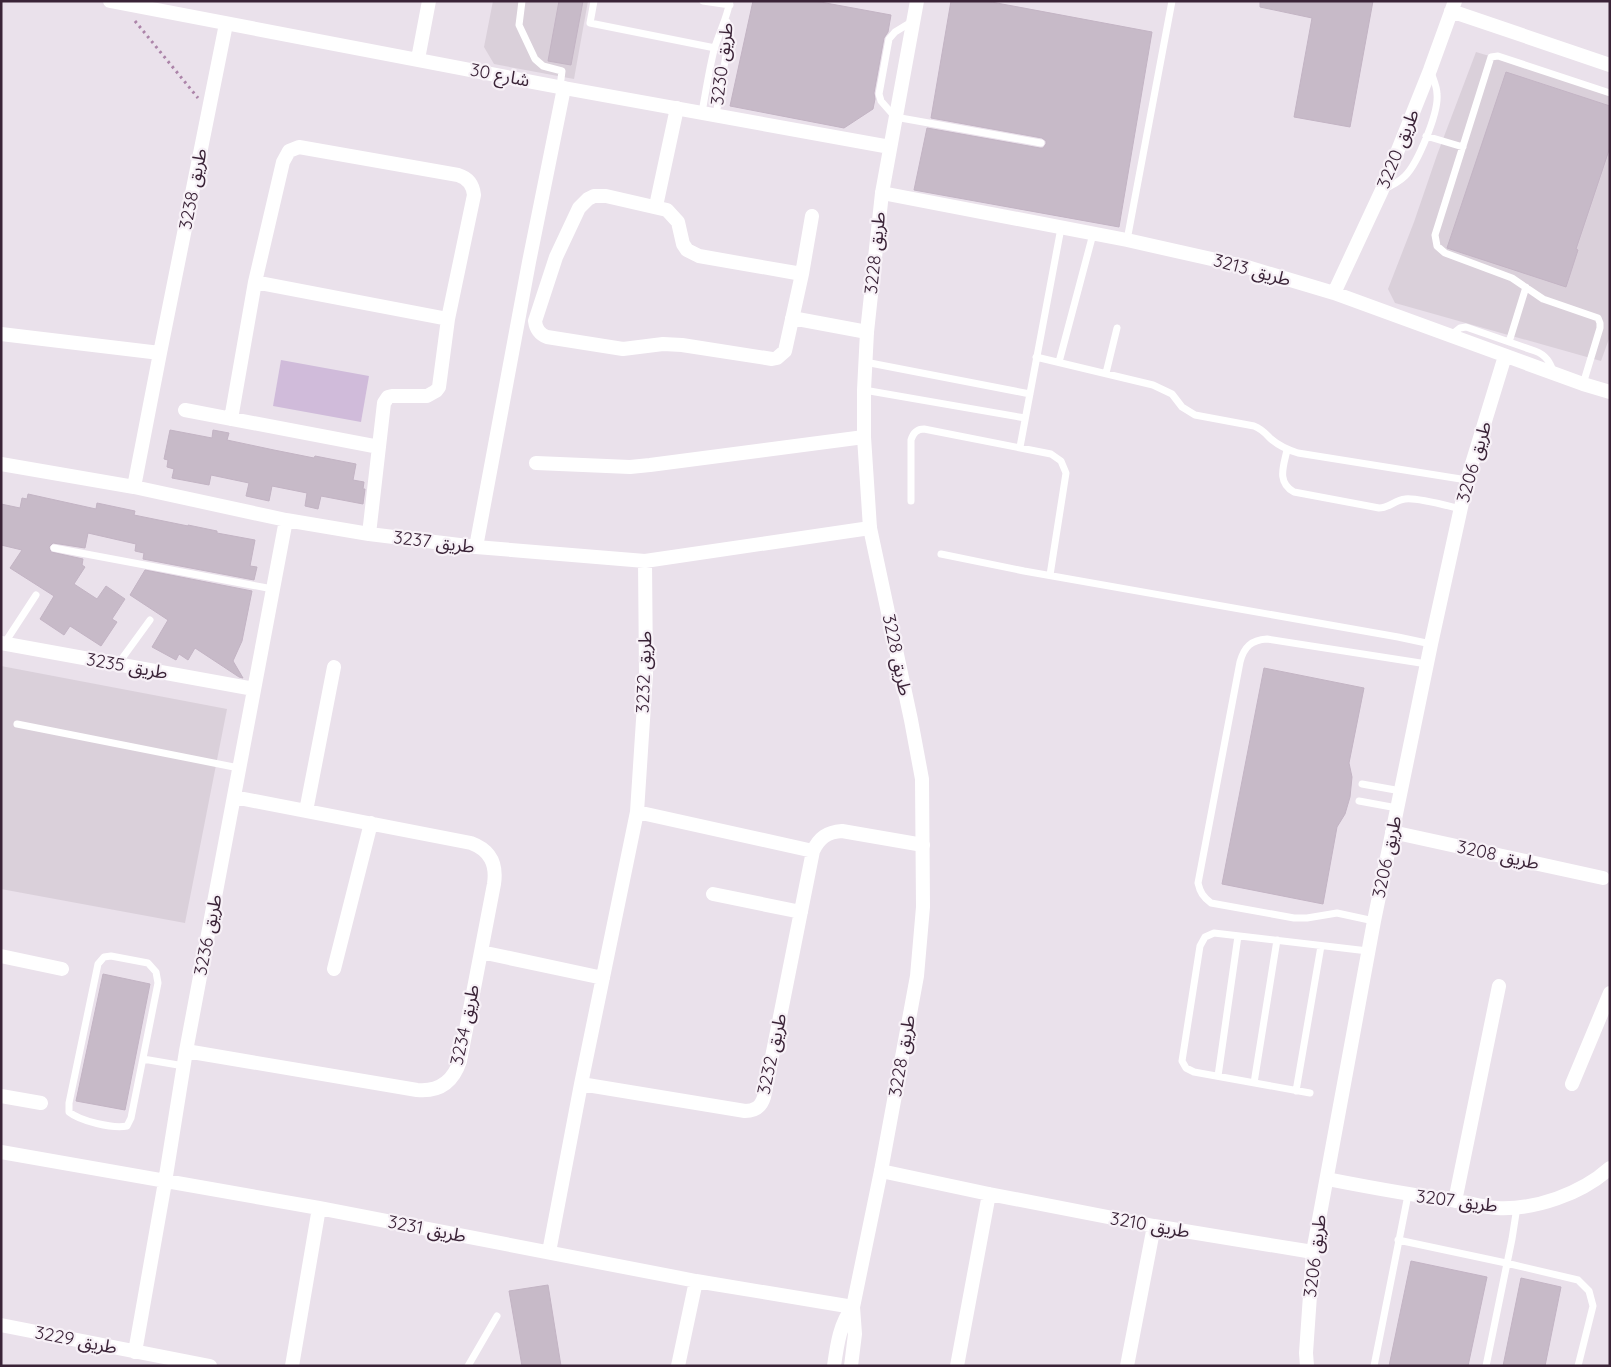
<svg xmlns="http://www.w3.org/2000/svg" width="1611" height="1367" font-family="Quicksand,'Noto Sans Arabic',sans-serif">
<rect width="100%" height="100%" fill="#eae1eb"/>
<path fill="#dad0da" d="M493,1H588L574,79L494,64L484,47Z
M1476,52L1610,92V336L1601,361L1395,303L1388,289L1414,222L1437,155Z
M1,666L227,709L185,923L1,889Z"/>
<path fill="#d0bbda" d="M281,360L369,376L361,422L273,406Z"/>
<path fill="#c7bac8" stroke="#c3b4c4" d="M559,1H583L571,65L548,61Z
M753,1H815L891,15L888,32L884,38L874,93L875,99L873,109L844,128L730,106Z
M951,1H986L1152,32L1119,227L914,190L927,128L1040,148H1043L1046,144V141L1042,138L931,118Z
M1260,1H1373L1350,127L1294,117L1312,18L1260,7Z
M1506,72L1610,106V147L1576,249L1578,250L1566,287L1447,248Z
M170,430L212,438L213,430L229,433L227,440L274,450L314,458L315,456L356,464L353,480L364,482L363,489H365L363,504L321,496L318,509L305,506L307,493L272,486L269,501L246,496L249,483L211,475L209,485L172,478L174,469L167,467L168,460L164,459Z
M28,494L96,509L97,503L135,511L134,515L188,526V525L217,531V533L255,540L250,566L257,567L254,580L143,559L144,553L135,551L136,544L88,533L85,548L53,543L49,547L51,552L83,559L82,565L85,567L74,584L97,599L106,586L125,599L112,619L117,622L101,646L70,626L64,635L40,619L54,596L10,568L22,550L1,545V504L20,508L22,498L27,499Z
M145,570L252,591L242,641L233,661L243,678L239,677L195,648L188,660L179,654L176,660L152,647L168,620L130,595Z
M1264,668L1364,688L1349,763L1352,777L1350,797L1345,814L1337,827L1323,904L1222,884Z
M103,974L150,984L125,1110L76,1101Z
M1411,1261L1487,1277L1468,1366H1389Z
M1521,1278L1561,1287L1545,1366H1503Z
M548,1285L561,1366H522L509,1291Z"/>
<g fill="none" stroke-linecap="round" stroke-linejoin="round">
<path stroke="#ac84a9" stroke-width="3" stroke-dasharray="2.5 4" stroke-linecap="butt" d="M135,21L198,98"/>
<path stroke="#fff" stroke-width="7" d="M522,1L519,25L535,59L543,66L562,71L560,87
M594,1L590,23L715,48
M703,1L730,5
M913,21L895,32L889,39L879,94L881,101L895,117L1041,143
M702,112C706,91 709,70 714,50C719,33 727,18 730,1
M716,115L726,55L727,22
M1426,136L1463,147
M1382,190C1391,186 1399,182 1405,176C1418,163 1439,112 1437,94C1437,86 1433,79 1431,72
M1127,240L1172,1
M1450,336L1460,328L1466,327L1535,351C1546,355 1550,362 1554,373
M1509,342L1526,287
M1036,357L1153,385L1172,394L1182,407L1195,415L1254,426C1262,429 1265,433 1271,439C1279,446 1288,450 1298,453L1467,480
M865,362L1030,394
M1059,362L1093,234
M1106,373L1117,328
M1583,384L1600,328V323L1598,318L1543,299L1512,278L1445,253L1437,246L1435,235L1491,57L1498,56L1610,93
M864,390L1025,418
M1020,447L1061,228
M1287,450C1284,465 1276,482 1294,492L1379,508C1389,508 1395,500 1405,499C1416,497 1448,506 1461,509
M911,501V440C913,433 917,429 924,429L1051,454L1061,461L1066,473L1050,575
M54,548L273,589
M941,554L1024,571L1398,637L1431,644
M4,644L36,595
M118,664L150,620
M17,724L239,768
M1362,784L1401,791
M1359,801L1397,808
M1374,921L1337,913L1307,918H1294L1211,903C1203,897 1200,892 1198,883L1240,662C1244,647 1251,640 1267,639L1427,664
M111,956L148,963L156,972L158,983L131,1118L127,1126C113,1129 80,1121 69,1112V1103L98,964L104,957Z
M143,1059L184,1066
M1218,1076L1238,936
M1254,1083L1277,940
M1296,1091L1321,946
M1310,1093L1194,1072L1186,1068L1182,1061L1200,946L1205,937L1214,933L1368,951
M1398,1240L1506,1263L1578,1280L1589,1291L1593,1306L1578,1366
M468,1366L497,1316
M1374,1366L1408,1195
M1486,1366L1512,1239L1517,1207"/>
<path stroke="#fff" stroke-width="14" d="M1451,11L1610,65
M882,193L1127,240L1247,267L1334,293L1583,384L1610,392
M656,206L677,108
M802,274L699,256L687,250L683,244L678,222L667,210L606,196H594L588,199L579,208L556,257L535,321C536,329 539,334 547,337L623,349L663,344L682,345L772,359L777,358L785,351L802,274L812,216
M255,282L448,319
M1334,293L1382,190L1430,70L1455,1
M792,318L867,332
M1,334L160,353
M185,410L379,447
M231,419L255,282L283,162L289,151L299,147L458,175C468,178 473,185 474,195L448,319L439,387L436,391L427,396H392L388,397L384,403L369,534
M536,463L630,467L650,465L864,437
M1,464L134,487L286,520L369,534L476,547L645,561L870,528
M134,487L160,353L226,24
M476,547L529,262L564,88
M1,643L254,689
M306,811L334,667
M637,812L813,851
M1392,832L1603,878
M713,894L801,912
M481,952L603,978
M1,956L62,969
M334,969L371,823
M186,1051L417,1090C439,1092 453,1082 460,1061L494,884C497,864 490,850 471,843L234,797
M581,1084L745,1111C755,1111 761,1107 764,1097L813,851C819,838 827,832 842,831L923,845
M1572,1084L1610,993
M1,1096L41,1103
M1,1152L319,1208L696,1281L853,1307
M881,1171L989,1194L1154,1226L1313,1252
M1327,1179C1368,1187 1409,1195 1451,1200C1466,1202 1482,1207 1497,1208C1535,1210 1581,1194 1610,1168
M1455,1201L1499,986
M549,1252L581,1084L637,812L646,674L645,561
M1,1325L210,1366
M135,1352L165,1182L186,1051L286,520
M292,1366L319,1208
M678,1366L696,1281
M957,1366L989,1194
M1127,1366L1154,1226
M1307,1366L1306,1353L1313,1252L1374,921L1431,644L1467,480L1505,356"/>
<path stroke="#fff" stroke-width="14" d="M110,1L564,88L890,147
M418,59L429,1
M834,1366C837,1345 840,1323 853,1307
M851,1366L855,1334L853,1307L881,1171L917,976L923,907L922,779L911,720L870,528L864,437V390L867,332L882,193L917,1"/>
</g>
<g text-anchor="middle" stroke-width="4.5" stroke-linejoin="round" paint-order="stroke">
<g font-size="18" fill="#3a2337" stroke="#f7f1f7">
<text transform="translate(722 64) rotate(-83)" y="6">طريق 3230</text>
<text transform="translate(500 75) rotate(11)" y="6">شارع 30</text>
<text transform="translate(1398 149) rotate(-68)" y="6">طريق 3220</text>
<text transform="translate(193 189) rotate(-79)" y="6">طريق 3238</text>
<text transform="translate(875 253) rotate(-84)" y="6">طريق 3228</text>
<text transform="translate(1252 270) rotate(15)" y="6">طريق 3213</text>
<text transform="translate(1474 462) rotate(-74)" y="6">طريق 3206</text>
<text transform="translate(434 542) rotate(7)" y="6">طريق 3237</text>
<text transform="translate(897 655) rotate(78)" y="6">طريق 3228</text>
<text transform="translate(127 666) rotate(10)" y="6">طريق 3235</text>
<text transform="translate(644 672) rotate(-88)" y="6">طريق 3232</text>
<text transform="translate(1498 855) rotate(12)" y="6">طريق 3208</text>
<text transform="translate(1387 857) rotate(-78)" y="6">طريق 3206</text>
<text transform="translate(208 935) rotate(-79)" y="6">طريق 3236</text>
<text transform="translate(465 1025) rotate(-78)" y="6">طريق 3234</text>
<text transform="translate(772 1054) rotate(-78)" y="6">طريق 3232</text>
<text transform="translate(902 1056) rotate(-80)" y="6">طريق 3228</text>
<text transform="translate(1457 1201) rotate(7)" y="6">طريق 3207</text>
<text transform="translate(1150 1225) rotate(10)" y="6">طريق 3210</text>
<text transform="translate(427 1229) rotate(11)" y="6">طريق 3231</text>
<text transform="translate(1315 1256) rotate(-83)" y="6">طريق 3206</text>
<text transform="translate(76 1340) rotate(11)" y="6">طريق 3229</text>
</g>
</g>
<rect width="1611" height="1367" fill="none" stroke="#3a2337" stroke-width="5"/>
</svg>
